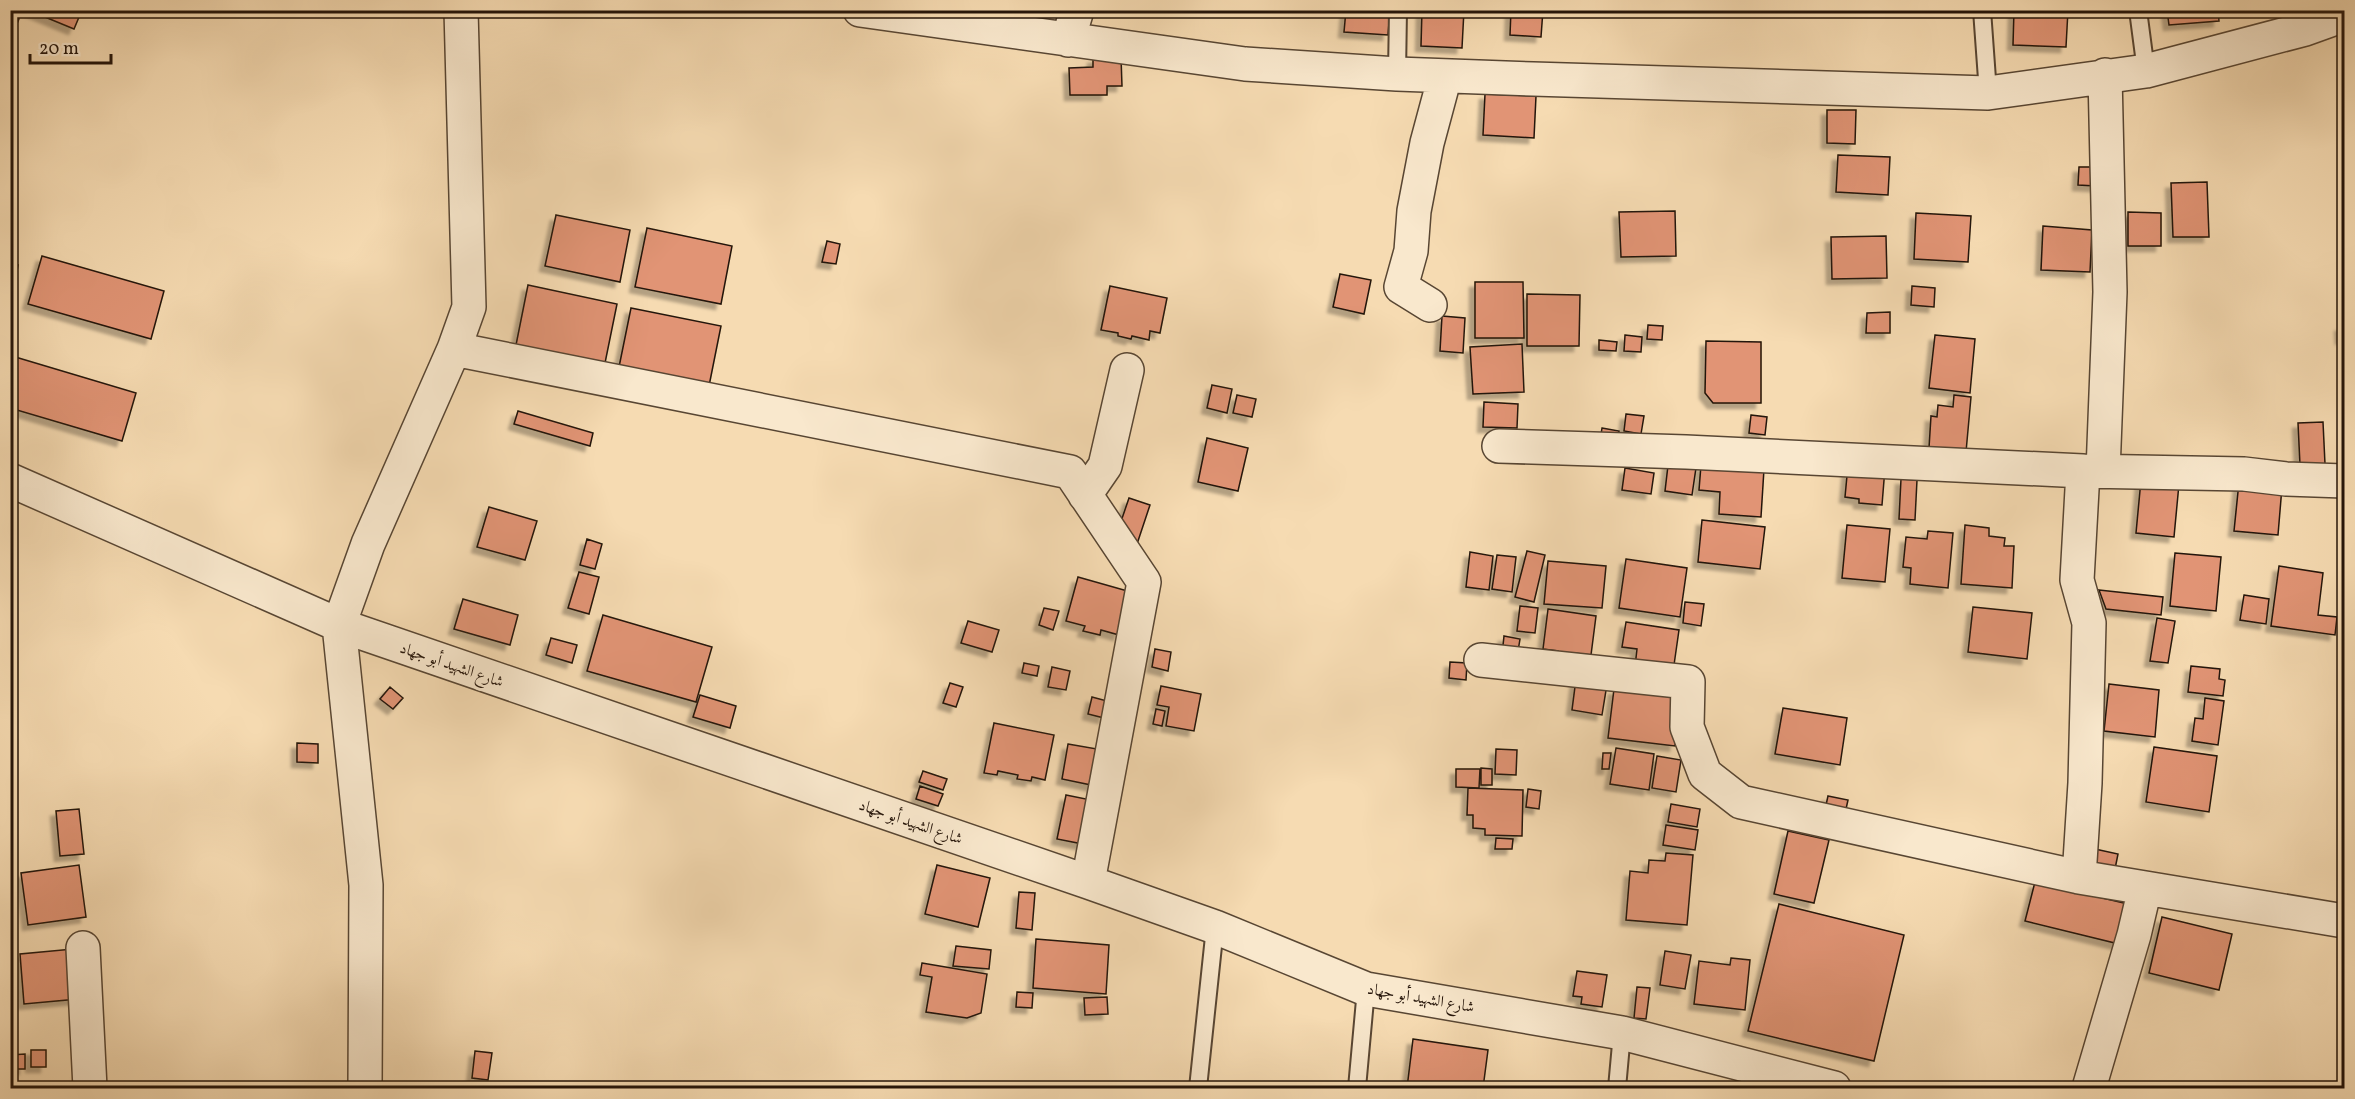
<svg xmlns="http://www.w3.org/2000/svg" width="2355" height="1099" font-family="Vollkorn,Amiri,serif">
<defs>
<filter id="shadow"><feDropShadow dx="-5.5" dy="5.5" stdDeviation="1.5" flood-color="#0004"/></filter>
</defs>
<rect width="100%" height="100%" fill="#f6dbb2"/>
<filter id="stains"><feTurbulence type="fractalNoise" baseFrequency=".00333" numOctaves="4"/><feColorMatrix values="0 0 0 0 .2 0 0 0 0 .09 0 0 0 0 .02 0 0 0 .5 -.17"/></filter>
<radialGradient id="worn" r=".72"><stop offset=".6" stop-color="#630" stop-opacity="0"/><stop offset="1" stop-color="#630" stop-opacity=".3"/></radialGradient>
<path fill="#e19475" stroke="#241409" stroke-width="1.5" filter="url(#shadow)" d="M28,10H82L74,29Z
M1346,10H1390L1388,35L1344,32Z
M1422,10H1464L1462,48L1421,46Z
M1511,10H1543L1541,37L1510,35Z
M2014,10H2068L2066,47L2013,45Z
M2167,10H2218L2219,21L2169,25Z
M10,15L19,19L10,41Z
M1121,57L1122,86H1107V95H1070L1069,68L1093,67V58Z
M1485,94L1536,96L1534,138L1483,135Z
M1827,110H1856L1855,144L1827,143Z
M1838,155L1890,157L1888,195L1836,192Z
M2079,167H2097L2096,186L2078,185Z
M2207,182L2209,237H2173L2171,183Z
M1675,211L1676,256L1621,257L1619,212Z
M2128,212L2161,213V246H2128Z
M1916,213L1971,216L1968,262L1914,259Z
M556,215L630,230L620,282L545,266Z
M2043,226L2092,230L2090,272L2041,270Z
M647,228L732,246L721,304L635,287Z
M1886,236L1887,278L1832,279L1831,237Z
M827,241L840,244L836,264L822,262Z
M42,256L164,291L151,339L28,304Z
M10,264L18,265L15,284L10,283Z
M1340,274L1371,280L1364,314L1333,307Z
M1475,282H1523L1524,338H1475Z
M528,285L617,304L605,363L516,345Z
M1110,286L1167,298L1160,333L1150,331L1149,340L1132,336L1131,339L1118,336V333L1101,330Z
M1912,286L1935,288L1934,307L1911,305Z
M1527,294L1580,295L1579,346H1527Z
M631,308L721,326L709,386L619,367Z
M1890,312V333H1866L1867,313Z
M1442,316L1465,318L1463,353L1440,351Z
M1648,325L1663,326L1662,340L1647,339Z
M2340,326H2344V338L2341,339Z
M1625,335L1642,337L1641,352L1624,351Z
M1935,335L1975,339L1970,393L1929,388Z
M1599,340L1617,342L1616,351L1599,350Z
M1706,341L1761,342V403H1713L1705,393Z
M1522,344L1524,392L1473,394L1470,347Z
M12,356L136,393L122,441L10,408Z
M1212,385L1232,389L1227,413L1207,408Z
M1237,395L1256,399L1252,417L1233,413Z
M1954,395L1971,397L1966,452L1929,448L1931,416L1937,417L1938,405L1953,407Z
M1484,402L1518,404L1517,428L1483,427Z
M518,411L593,433L590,446L514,424Z
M1626,414L1644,416L1641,434L1624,431Z
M1751,415L1767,417L1765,435L1749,433Z
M2323,422L2325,464L2300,465L2298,423Z
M1602,428L1619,431L1617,443L1600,441Z
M1207,438L1248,448L1238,491L1198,482Z
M1669,457L1697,461L1692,495L1665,491Z
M1701,465L1764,469L1761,517L1719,514L1720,492L1699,490Z
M1848,465L1885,468L1882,505L1859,503V499L1845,497Z
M1625,468L1654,473L1651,494L1622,490Z
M1901,479L1917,480L1915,520L1899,519Z
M2141,480L2179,484L2174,537L2136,533Z
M2239,482L2282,487L2278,535L2234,531Z
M1129,498L1150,505L1137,544L1116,536Z
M489,507L537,521L525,560L477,547Z
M1702,520L1765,527L1760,569L1698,562Z
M1847,525L1890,529L1885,582L1842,578Z
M1965,525L1989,528V536L2005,538L2004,546H2014L2012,588L1961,584Z
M1928,531L1953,533L1948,588L1910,584L1911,568L1903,567L1906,537L1927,539Z
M587,539L602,544L595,569L580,565Z
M1527,551L1545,555L1534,602L1515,597Z
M1470,552L1493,556L1489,590L1466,587Z
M2175,553L2221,557L2216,611L2170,606Z
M1497,555L1516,557L1512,592L1492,589Z
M1626,559L1687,568L1680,617L1619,608Z
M1548,561L1606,566L1602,608L1544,604Z
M2279,566L2323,573L2318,615L2337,617L2335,635L2271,626Z
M579,572L599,577L589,614L568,608Z
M1078,577L1131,592L1119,635L1101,630L1100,635L1083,631L1085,626L1066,621Z
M2099,590L2163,597L2161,615L2106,609Z
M2244,595L2269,599L2266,624L2240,620Z
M463,599L518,615L510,645L454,629Z
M1685,602L1704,604L1701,626L1683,623Z
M1520,606L1538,608L1535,633L1517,631Z
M1973,607L2032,613L2027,659L1968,652Z
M1044,608L1059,611L1053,630L1039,625Z
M1548,609L1596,616L1591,655L1575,653V657L1558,654V651L1543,649Z
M603,615L712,647L696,702L587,671Z
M2157,618L2175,621L2168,663L2150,661Z
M968,621L999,630L992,652L961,643Z
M1626,622L1679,630L1673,672L1635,667L1637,649L1622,647Z
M1504,636L1520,639L1517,657L1502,655Z
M551,638L577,645L572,663L546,655Z
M1155,649L1171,652L1168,671L1152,667Z
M1450,662L1467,663L1466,680L1449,678Z
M1024,663L1039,666L1037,676L1022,673Z
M2191,666L2220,669L2219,679L2225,680L2223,696L2188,692Z
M1052,667L1070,671L1066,690L1048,687Z
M1576,679L1607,684L1602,715L1572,710Z
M950,683L963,687L956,707L943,703Z
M2109,684L2159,690L2155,737L2104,731Z
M1161,686L1201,694L1194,731L1166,726L1169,707L1157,705Z
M390,687L403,698L393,709L380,699Z
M1614,689L1681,698L1675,746L1608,738Z
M700,695L736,706L730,728L693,717Z
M1092,697L1107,701L1104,718L1088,714Z
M2205,698L2224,701L2218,745L2192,741L2195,718L2203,719Z
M1783,708L1847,718L1840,765L1775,754Z
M1156,709L1165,711L1162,726L1153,724Z
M994,723L1054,735L1045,780L1032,777L1031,781L1017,779L1018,775L998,771L997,775L984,773Z
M297,743L318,744V763L297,762Z
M1068,744L1103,750L1096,786L1062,779Z
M2154,747L2217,756L2209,812L2146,802Z
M1616,748L1654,754L1649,790L1610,784Z
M1496,749L1517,750L1516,775L1495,774Z
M1603,753H1611L1609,769H1602Z
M1657,756L1681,760L1676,792L1652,788Z
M1481,768L1492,769V785H1481Z
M1456,769H1480L1479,788L1456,787Z
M923,771L947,779L943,790L919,782Z
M920,786L943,794L938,806L916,799Z
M1468,788L1523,790L1522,836L1485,835V829L1473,828V815H1467Z
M1528,789L1541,791L1539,809L1526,807Z
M1066,795L1096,801L1088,845L1057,839Z
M1828,796L1848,800L1844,818L1824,814Z
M1671,804L1700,809L1697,827L1668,822Z
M79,809L84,854L60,856L56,811Z
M1666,825L1698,830L1695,850L1663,845Z
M1788,831L1829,840L1814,903L1774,894Z
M1496,838L1513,839L1512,849H1495Z
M2095,849L2118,854L2115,869L2092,864Z
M1666,853L1693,855L1687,925L1626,920L1630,871L1648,873L1649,860L1665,861Z
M79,865L86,917L28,925L21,873Z
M937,865L990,878L978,927L925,914Z
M2035,882L2128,904L2119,944L2025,921Z
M1019,892L1035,893L1032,930L1016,928Z
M1779,904L1904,935L1874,1061L1748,1031Z
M2162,917L2232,934L2219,990L2149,973Z
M1036,939L1109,945L1106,994L1033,988Z
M956,946L991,950L989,969L953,966Z
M10,947H14L16,981L10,982Z
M73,949L78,999L24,1004L20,954Z
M1665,951L1691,955L1685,989L1660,985Z
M1731,958L1750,960L1745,1010L1694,1004L1699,961L1730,965Z
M922,963L987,974L981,1013L967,1018L926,1012L932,977L920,975Z
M1577,971L1607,975L1602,1007L1581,1004L1582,997L1573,996Z
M1637,987L1650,988L1646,1019L1634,1018Z
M1017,992L1033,993L1032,1008L1016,1007Z
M1107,997L1108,1014L1085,1015L1084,998Z
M1413,1039L1488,1050L1483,1088H1407Z
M31,1050H46V1067H31Z
M475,1051L492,1053L488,1080L472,1078Z
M25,1054V1069H10V1055Z
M2106,1082L2133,1088H2105Z
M447,1083L503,1087V1088H446Z"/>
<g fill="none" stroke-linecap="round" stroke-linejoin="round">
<defs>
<path id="lane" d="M1982,10L1988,93
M2138,10L2146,71
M1397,74L1398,10
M1198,1088L1215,927
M1357,1088L1366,989
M1617,1088L1622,1033"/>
<path id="street" d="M860,10L1245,64L1397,74L1533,79L1988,93L2146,71L2305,29L2344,15
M1068,40L1077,10
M1430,305L1401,287L1411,251L1414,211L1427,143L1445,76
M454,349L1070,472L1144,582L1088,882
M1499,446L1686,452L2083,471L2244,474L2286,479L2344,481
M2103,471L2110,292L2105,75
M10,480L339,625L1088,882L1215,927L1366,989L1622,1033L1834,1088
M1085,495L1105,466L1127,370
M1481,660L1688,682L1687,727L1705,774L1741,802L2079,877L2344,921
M2079,877L2085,783L2089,623L2077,580L2083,471
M83,948L90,1088
M365,1088L366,885L339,625L368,544L454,349L469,307L461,10
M2089,1088L2134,935L2145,888"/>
</defs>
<use href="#lane" stroke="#584633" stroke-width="20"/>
<use href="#street" stroke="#584633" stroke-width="36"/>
<use href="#lane" stroke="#f9e8cd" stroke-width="16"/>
<use href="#street" stroke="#f9e8cd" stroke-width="33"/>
</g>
<g text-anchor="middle" stroke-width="6" stroke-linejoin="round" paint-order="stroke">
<g font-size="16" fill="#241409" stroke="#f9e8cd">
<text transform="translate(452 664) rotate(19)" y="6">شارع الشهيد أبو جهاد</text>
<text transform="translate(911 821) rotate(19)" y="6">شارع الشهيد أبو جهاد</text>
<text transform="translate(1421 997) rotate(10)" y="6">شارع الشهيد أبو جهاد</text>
</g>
</g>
<rect width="2355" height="1099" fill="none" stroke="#f6dbb2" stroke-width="36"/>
<rect x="12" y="12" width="2331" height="1075" fill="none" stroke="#241409" stroke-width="3"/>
<rect x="18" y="18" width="2319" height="1063" fill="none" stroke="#241409" stroke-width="1.5"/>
<path d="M30 54v9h81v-9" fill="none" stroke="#241409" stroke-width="3"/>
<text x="39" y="54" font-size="18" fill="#241409" stroke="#f9e8cd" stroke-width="4.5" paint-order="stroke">20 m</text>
<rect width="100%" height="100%" filter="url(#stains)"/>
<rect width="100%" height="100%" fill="url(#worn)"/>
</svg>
